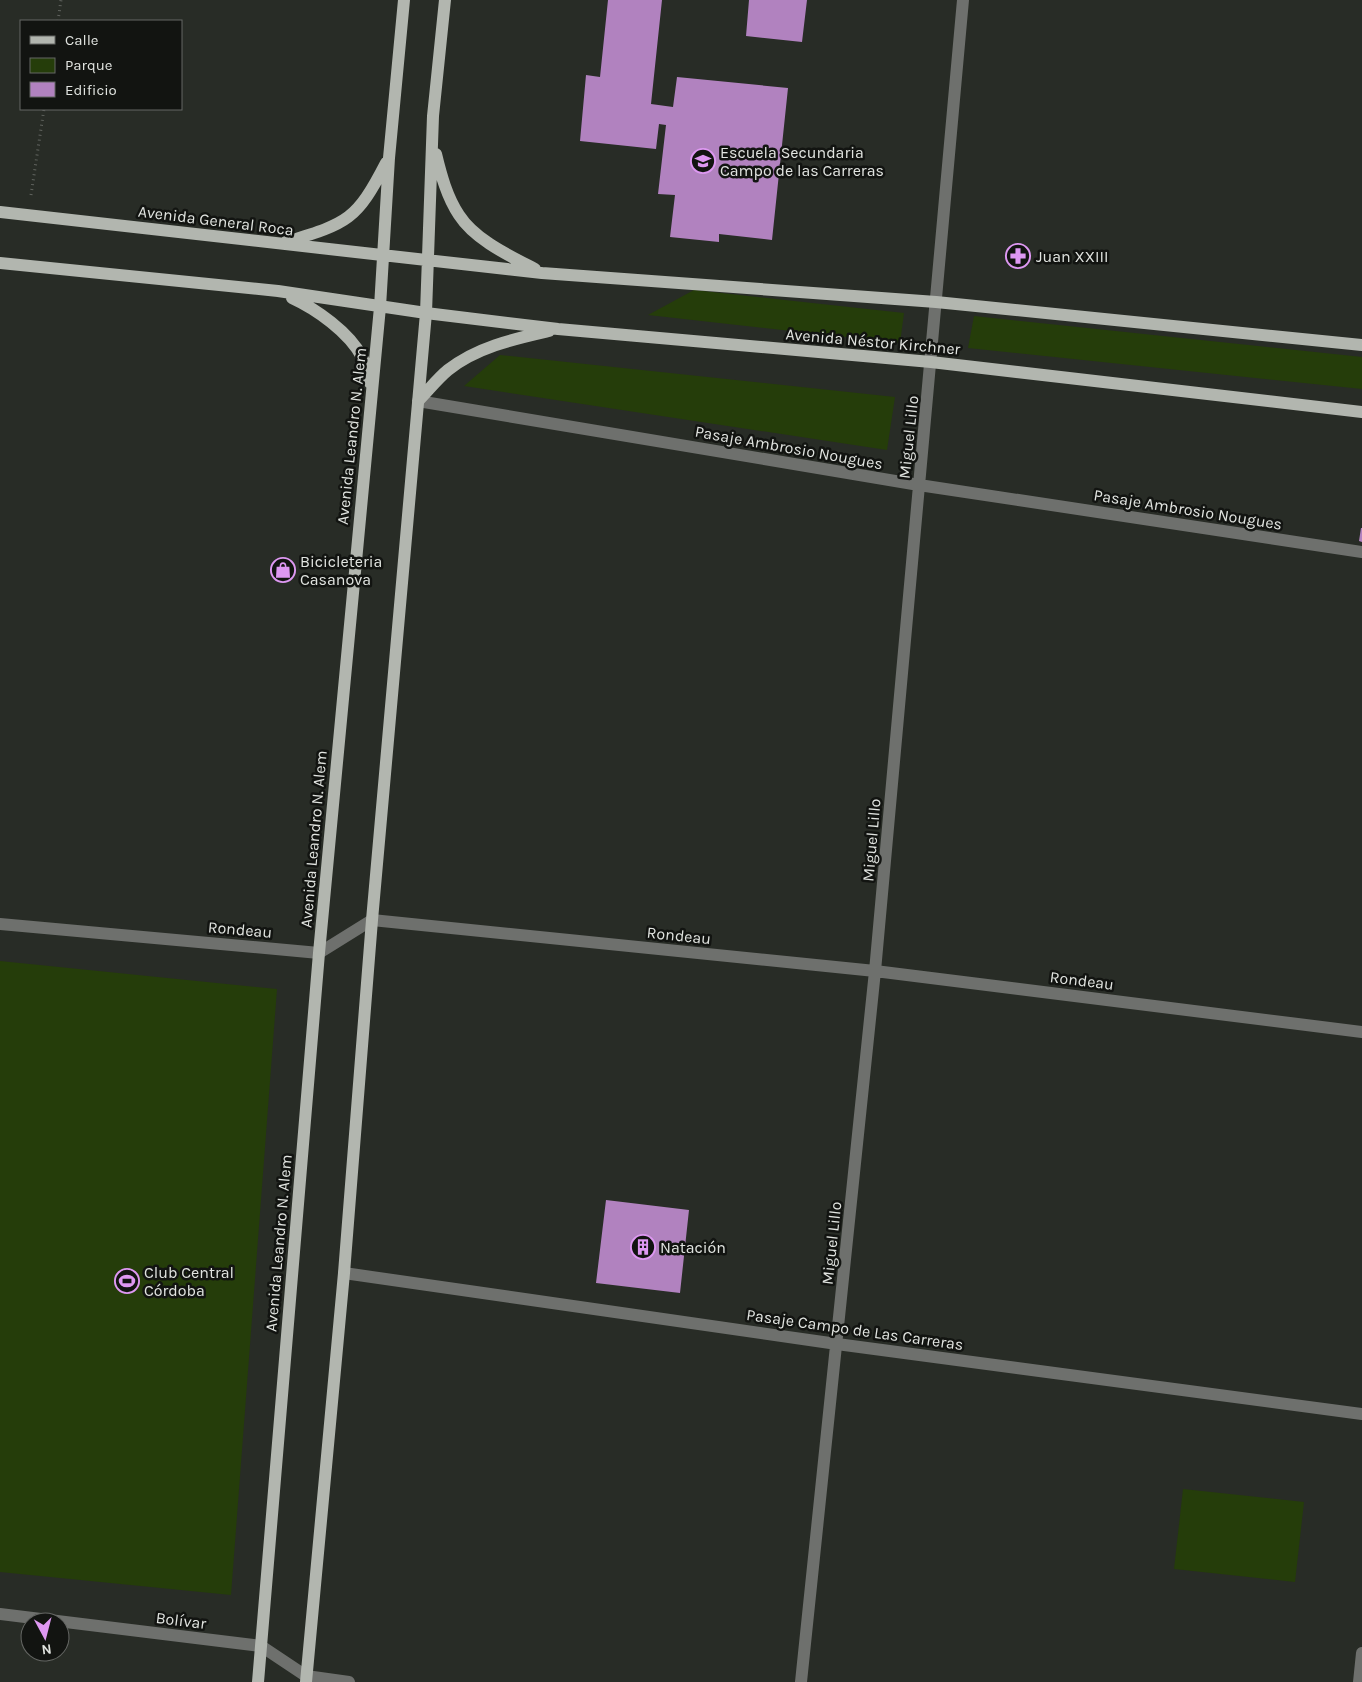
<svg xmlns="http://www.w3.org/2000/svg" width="1362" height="1682" font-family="Karla,sans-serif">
<rect width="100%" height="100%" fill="#282c26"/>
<path fill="#253d0a" d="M694,290L904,313L900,343L648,315Z
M974,316L1362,357V389L968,348Z
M500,355L895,397L887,450L464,386Z
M0,961L277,989L231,1595L0,1572Z
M1183,1489L1304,1502L1295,1582L1174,1569Z"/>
<path fill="#b182bf" d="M608,0H662L651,104L673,107L677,77L788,88L772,240L719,234V242L670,237L675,195L658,194L666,125L659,124L656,149L580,141L586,75L600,77Z
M749,0H807L802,42L746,36Z
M1361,528H1362V542L1359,541Z
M606,1200L689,1210L680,1293L596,1283Z"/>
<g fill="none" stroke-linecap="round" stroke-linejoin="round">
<path stroke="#61645f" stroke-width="3" stroke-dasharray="1 4" stroke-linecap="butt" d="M58,21L61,0
M31,195L44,109"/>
<path stroke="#6e706d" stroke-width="12" d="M418,401L919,485L1362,552
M0,924L319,953L372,920L875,971L1362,1032
M344,1273L837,1344L1362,1414
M0,1614L261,1646L306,1676L349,1682
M801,1682L875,971L963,0
M1359,1682L1362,1653"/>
<path stroke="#b2b6af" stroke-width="12" d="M436,154C441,175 447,197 459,215C475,240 510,256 535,269
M0,212L542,273L936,302L1362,345
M286,242C348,223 356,221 386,163
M0,263L278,291L426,313L558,329L931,362L1362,412
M292,298C316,309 349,332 362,357C366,364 367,375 370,383
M418,401C428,391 437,379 448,370C477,347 514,339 549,331
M258,1682L319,953L380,307L389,158L404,0
M306,1682L344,1273L372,920L426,313L433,116L445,0"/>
</g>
<defs>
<symbol id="school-ring" viewBox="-11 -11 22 22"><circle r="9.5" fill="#121411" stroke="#de98f2" stroke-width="1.5"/><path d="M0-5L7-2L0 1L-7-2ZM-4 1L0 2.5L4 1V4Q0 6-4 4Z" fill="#de98f2"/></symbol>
<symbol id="pharmacy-ring" viewBox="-11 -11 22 22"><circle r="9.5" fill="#121411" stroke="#de98f2" stroke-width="1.5"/><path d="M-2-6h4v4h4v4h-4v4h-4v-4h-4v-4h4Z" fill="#de98f2"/></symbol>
<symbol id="shop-ring" viewBox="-11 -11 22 22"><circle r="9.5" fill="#121411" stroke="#de98f2" stroke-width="1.5"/><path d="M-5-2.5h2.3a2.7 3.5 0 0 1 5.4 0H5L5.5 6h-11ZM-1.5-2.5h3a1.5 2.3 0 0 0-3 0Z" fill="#de98f2"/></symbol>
<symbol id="building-ring" viewBox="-11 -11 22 22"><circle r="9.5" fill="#121411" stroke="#de98f2" stroke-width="1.5"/><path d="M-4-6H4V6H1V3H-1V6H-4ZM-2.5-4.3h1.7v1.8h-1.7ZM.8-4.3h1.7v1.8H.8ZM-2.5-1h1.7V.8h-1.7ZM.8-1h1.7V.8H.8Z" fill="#de98f2"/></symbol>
<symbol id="stadium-ring" viewBox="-11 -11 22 22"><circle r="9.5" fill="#121411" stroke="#de98f2" stroke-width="1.5"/><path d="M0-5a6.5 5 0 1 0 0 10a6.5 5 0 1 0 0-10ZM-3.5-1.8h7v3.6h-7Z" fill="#de98f2"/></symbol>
</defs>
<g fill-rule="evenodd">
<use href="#school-ring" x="689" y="147" width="28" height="28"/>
<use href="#pharmacy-ring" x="1004" y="242" width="28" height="28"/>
<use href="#shop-ring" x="269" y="556" width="28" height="28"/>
<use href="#building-ring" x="629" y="1233" width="28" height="28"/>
<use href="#stadium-ring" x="113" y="1267" width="28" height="28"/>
</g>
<g text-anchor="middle" stroke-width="5" stroke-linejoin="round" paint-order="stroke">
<g font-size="16" fill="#e1e4e0" stroke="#121411" text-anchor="start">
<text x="720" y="158">Escuela Secundaria<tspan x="720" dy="18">Campo de las Carreras</tspan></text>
<text x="1036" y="262">Juan XXIII</text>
<text x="300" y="567">Bicicleteria<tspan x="300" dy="18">Casanova</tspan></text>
<text x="660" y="1253">Natación</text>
<text x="144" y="1278">Club Central<tspan x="144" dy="18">Córdoba</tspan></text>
</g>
<g font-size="16" fill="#e1e4e0" stroke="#121411">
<text transform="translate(216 220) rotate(7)" y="6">Avenida General Roca</text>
<text transform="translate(873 341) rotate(5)" y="6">Avenida Néstor Kirchner</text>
<text transform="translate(351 436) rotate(-84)" y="6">Avenida Leandro N. Alem</text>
<text transform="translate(908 437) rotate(-84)" y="6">Miguel Lillo</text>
<text transform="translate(789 447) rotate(10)" y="6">Pasaje Ambrosio Nougues</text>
<text transform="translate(1188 509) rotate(9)" y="6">Pasaje Ambrosio Nougues</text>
<text transform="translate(313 839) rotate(-85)" y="6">Avenida Leandro N. Alem</text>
<text transform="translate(871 840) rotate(-85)" y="6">Miguel Lillo</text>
<text transform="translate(240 929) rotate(5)" y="6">Rondeau</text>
<text transform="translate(679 935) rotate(6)" y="6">Rondeau</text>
<text transform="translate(1082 980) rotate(7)" y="6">Rondeau</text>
<text transform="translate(278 1243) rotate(-85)" y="6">Avenida Leandro N. Alem</text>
<text transform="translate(831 1243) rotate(-84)" y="6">Miguel Lillo</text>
<text transform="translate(855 1329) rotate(8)" y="6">Pasaje Campo de Las Carreras</text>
<text transform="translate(181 1620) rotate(7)" y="6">Bolívar</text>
</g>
</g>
<rect x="20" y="20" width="162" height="90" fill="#121411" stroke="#656764"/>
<rect x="30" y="36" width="25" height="8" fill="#b2b6af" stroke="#656764"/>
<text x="65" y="45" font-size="15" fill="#e1e4e0">Calle</text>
<rect x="30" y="58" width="25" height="15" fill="#253d0a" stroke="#656764"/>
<text x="65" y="70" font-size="15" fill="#e1e4e0">Parque</text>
<rect x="30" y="82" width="25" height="15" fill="#b182bf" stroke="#656764"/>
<text x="65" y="95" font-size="15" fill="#e1e4e0">Edificio</text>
<g transform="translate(45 1637) rotate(173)"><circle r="24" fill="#121411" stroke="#656764"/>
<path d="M0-4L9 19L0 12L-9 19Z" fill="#de98f2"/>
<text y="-8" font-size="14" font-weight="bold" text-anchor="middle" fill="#e1e4e0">N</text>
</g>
</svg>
